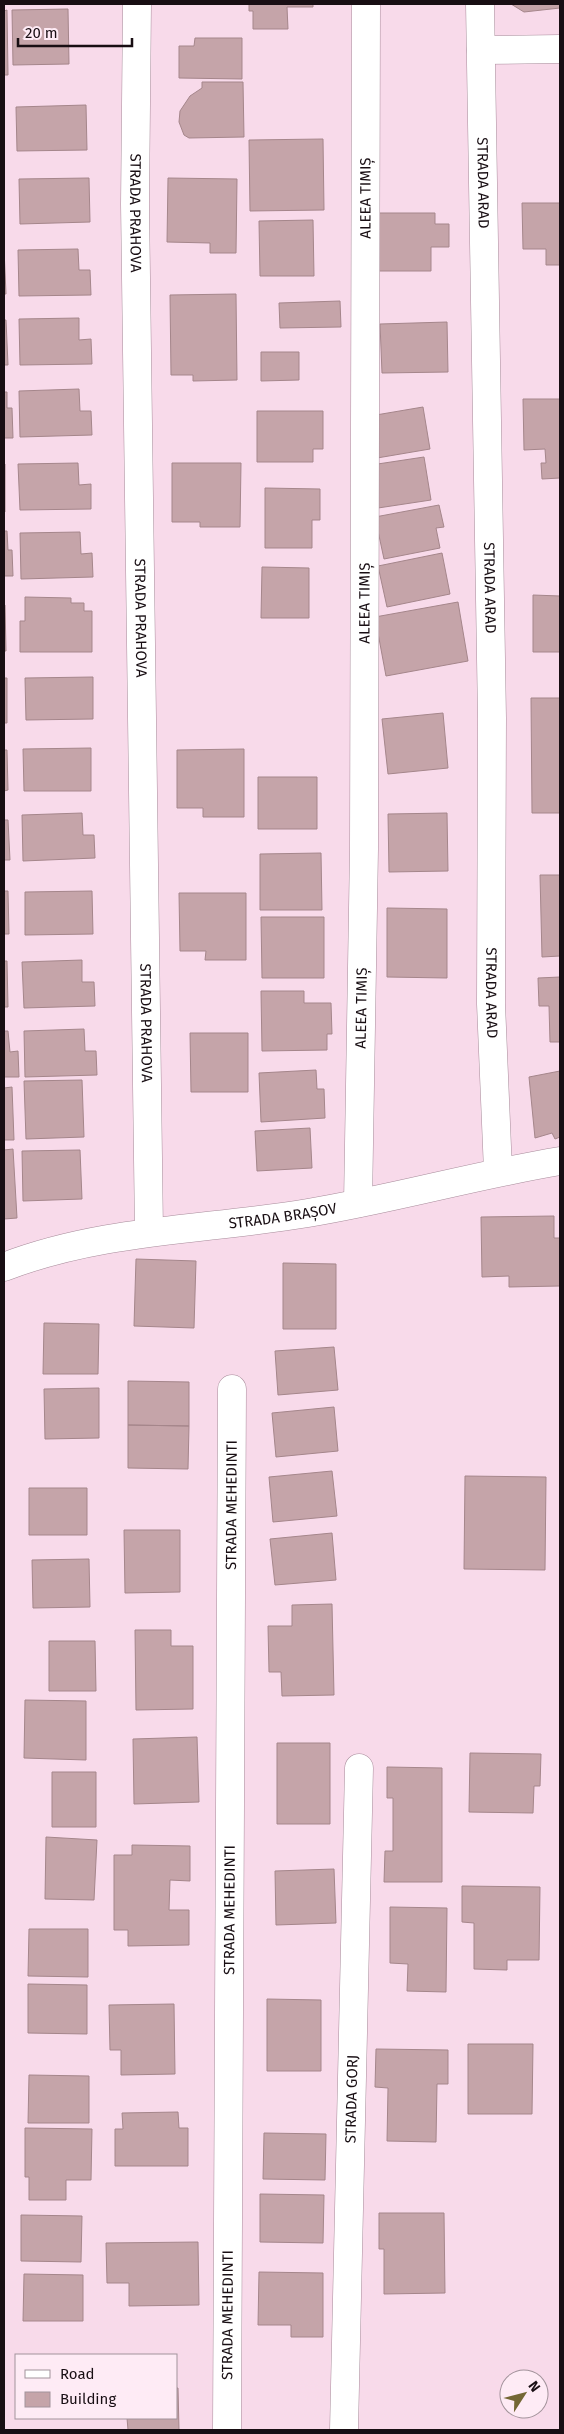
<svg xmlns="http://www.w3.org/2000/svg" width="564" height="2434" font-family="'Fira Sans',sans-serif">
<rect width="100%" height="100%" fill="#f8daea"/>
<path fill="#c5a4a9" stroke="#a5868b" d="M249,4H313V7H287L288,29H253V11H249Z
M511,4H560V8L524,12Z
M68,9L69,64L13,65L12,10Z
M7,10L8,75H4V11Z
M195,38H242V79L179,78V46H194Z
M202,82H243L244,137L189,138L184,135L179,122L180,111L190,96L202,88Z
M86,105L87,150L17,151L16,107Z
M323,139L324,210L250,211L249,140Z
M89,178L90,222L20,224L19,179Z
M168,178L237,179L236,253H210V243L167,242Z
M522,203H560V265H546V249H523Z
M374,213H435V224H449V247H431V271H374Z
M313,220L314,276H260L259,221Z
M4,249L6,294H4Z
M78,249L79,270H90L91,295L19,296L18,250Z
M236,294L237,380L193,381V375H171L170,295Z
M340,301L341,327L280,328L279,303Z
M79,318V340L91,339L92,364L20,365L19,319Z
M4,320H6L8,365H4Z
M447,322L448,372L382,373L380,324Z
M261,352H299V380L261,381Z
M79,389L80,411H91L92,435L20,437L19,391Z
M4,392H7V408H12L13,438H4Z
M523,399H560V478L542,479L541,463H546L545,449L524,450Z
M423,407L430,449L377,458L370,416Z
M257,411H323V449H313V462H257Z
M424,457L431,500L378,508L371,465Z
M78,463L79,485L91,484V509L20,510L18,464Z
M172,463H241L240,527H200V522H172Z
M4,464H5V512H4Z
M265,488L320,489V520H312V548H265Z
M439,505L444,527L436,528L440,548L384,559L375,517Z
M4,531H7L8,550H12L13,576H4Z
M80,532L81,554L92,553L93,577L21,579L20,533Z
M442,553L450,594L387,607L378,566Z
M262,567L309,568V618H261Z
M533,595L560,596V652H533Z
M25,597L71,598V603H84V611H92V652H20V621H25Z
M458,602L468,661L386,676L375,617Z
M4,605H5L6,651H4Z
M93,677V719L26,720L25,678Z
M4,678H7V723H4Z
M531,698H560V813H532Z
M443,713L448,768L388,774L382,719Z
M91,748V791H24L23,749Z
M244,749V817H203V808H177V750Z
M4,750H7L8,790L4,791Z
M258,777H317V829H258Z
M82,813L83,835H94L95,858L23,861L22,815Z
M447,813L448,871L389,872L388,814Z
M4,820H8L10,860H4Z
M321,853L322,910H260V854Z
M540,875H560V956L542,957Z
M4,891H8L9,934H4Z
M92,891L93,934L25,935V892Z
M179,893H246V960H205L206,951H180Z
M387,908L447,909V978L387,977Z
M261,917H324V978H262Z
M82,960V982H94L95,1006L24,1008L22,962Z
M4,961H7L8,1007H4Z
M560,977V1042H550L549,1006H539L538,978Z
M261,991H304V1003H331L332,1034H327V1050L262,1051Z
M84,1029L85,1051H96L97,1075L25,1077L24,1031Z
M4,1031H8L10,1052L18,1051L19,1077H4Z
M190,1033H248V1092H191Z
M316,1070L317,1089H324L325,1118L261,1122L259,1073Z
M560,1071V1137L555,1139L552,1133L535,1138L529,1077Z
M82,1080L84,1137L26,1139L24,1081Z
M12,1087L14,1140H4V1088Z
M310,1128L312,1168L257,1171L255,1131Z
M13,1149L17,1218L4,1219V1150Z
M80,1150L82,1199L23,1201L22,1151Z
M554,1216V1238H560V1286L509,1287V1276L482,1277L481,1217Z
M136,1259L196,1261L194,1328L134,1326Z
M283,1263L336,1264V1329H283Z
M44,1323L99,1324L98,1374H43Z
M334,1347L338,1390L278,1395L275,1351Z
M128,1381L189,1382V1426L128,1425Z
M99,1388V1438L45,1439L44,1389Z
M334,1407L338,1451L276,1457L272,1413Z
M128,1425L189,1426L188,1469L128,1468Z
M332,1471L337,1516L273,1522L269,1477Z
M465,1476L546,1477L545,1570L464,1569Z
M29,1488H87V1535H29Z
M124,1530H180V1592L125,1593Z
M332,1533L336,1580L275,1585L270,1539Z
M89,1559L90,1607L33,1608L32,1560Z
M332,1604L334,1695L282,1696L281,1672H269L268,1626H292V1605Z
M135,1630H171V1646H193V1709L136,1710Z
M49,1641H95L96,1691H49Z
M25,1700L86,1701V1760L24,1758Z
M197,1737L199,1802L134,1804L133,1739Z
M277,1743H330V1824H277Z
M470,1753L541,1754L540,1786H534L533,1813L469,1812Z
M387,1767L442,1768V1882H384L385,1851H393V1798H387Z
M52,1772H96V1827H52Z
M46,1837L97,1840L94,1900L45,1899Z
M132,1845L190,1846V1881L170,1880L169,1910H189V1945L128,1946V1930H114V1855H132Z
M334,1869L336,1923L276,1925L275,1871Z
M462,1886L540,1887L539,1960H507V1970L474,1969V1923L462,1922Z
M390,1907L447,1908L446,1992L407,1991L408,1964L390,1963Z
M29,1929H88V1977L28,1976Z
M28,1984L87,1985V2034L28,2033Z
M267,1999L321,2000V2071H267Z
M174,2004L175,2074L121,2075V2050H110L109,2005Z
M468,2044H533L532,2114H468Z
M376,2049L448,2050V2084H437L436,2142L387,2141L388,2088L375,2087Z
M29,2075L89,2076V2123H28Z
M178,2112L179,2128H188V2166H115V2129H123L122,2113Z
M25,2128L92,2129L91,2180H66V2200H29V2177H25Z
M264,2133L326,2134L325,2180L263,2179Z
M260,2194L324,2195L323,2243L260,2242Z
M379,2213H444L445,2293L384,2294V2249H379Z
M21,2215L82,2216L81,2262L21,2261Z
M198,2242L199,2305L129,2306V2283H107L106,2243Z
M259,2272L323,2273V2337H291V2325H258Z
M24,2274L83,2275V2321H23Z
M176,2388H178L179,2430H128L127,2418H176Z"/>
<g fill="none" stroke-linecap="round" stroke-linejoin="round">
<defs>
<g id="minor">
<path id="s1" d="M137,4L135,204L149,1232"/>
<path id="s2" d="M480,4L492,718L491,1004L498,1171"/>
<path d="M481,50L560,49"/>
<path id="s3" d="M358,1203L364,849L366,4"/>
<path id="s4" d="M4,1267C102,1229 206,1230 308,1213C393,1199 476,1175 560,1161"/>
<path id="s5" d="M227,2430L232,1389"/>
<path id="s6" d="M344,2430L359,1768"/>
</g>
</defs>
<use href="#minor" stroke="#a88c9b" stroke-width="29"/>
<use href="#minor" stroke="#fff" stroke-width="28"/>
</g>
<g text-anchor="middle" stroke-width="4" stroke-linejoin="round" paint-order="stroke">
<g font-size="15" fill="#180e13" stroke="#feebf5">
<text dy="5" stroke="none"><textPath href="#s2" startOffset="179">STRADA ARAD</textPath></text>
<text dy="5" stroke="none"><textPath href="#s3" startOffset="1005">ALEEA TIMIȘ</textPath></text>
<text dy="5" stroke="none"><textPath href="#s1" startOffset="209">STRADA PRAHOVA</textPath></text>
<text dy="5" stroke="none"><textPath href="#s2" startOffset="584">STRADA ARAD</textPath></text>
<text dy="5" stroke="none"><textPath href="#s3" startOffset="600">ALEEA TIMIȘ</textPath></text>
<text dy="5" stroke="none"><textPath href="#s1" startOffset="614">STRADA PRAHOVA</textPath></text>
<text dy="5" stroke="none"><textPath href="#s2" startOffset="989">STRADA ARAD</textPath></text>
<text dy="5" stroke="none"><textPath href="#s3" startOffset="195">ALEEA TIMIȘ</textPath></text>
<text dy="5" stroke="none"><textPath href="#s1" startOffset="1019">STRADA PRAHOVA</textPath></text>
<text dy="5" stroke="none"><textPath href="#s4" startOffset="284">STRADA BRAȘOV</textPath></text>
<text dy="5" stroke="none"><textPath href="#s5" startOffset="925">STRADA MEHEDINTI</textPath></text>
<text dy="5" stroke="none"><textPath href="#s5" startOffset="520">STRADA MEHEDINTI</textPath></text>
<text dy="5" stroke="none"><textPath href="#s6" startOffset="331">STRADA GORJ</textPath></text>
<text dy="5" stroke="none"><textPath href="#s5" startOffset="115">STRADA MEHEDINTI</textPath></text>
</g>
</g>
<rect width="564" height="2434" fill="none" stroke="#180e13" stroke-width="10"/>
<rect x="15" y="2354" width="162" height="65" fill="#feebf5" stroke="#a2939b"/>
<rect x="25" y="2370" width="25" height="8" fill="#ffffff" stroke="#a2939b"/>
<text x="60" y="2379" font-size="15" fill="#180e13">Road</text>
<rect x="25" y="2392" width="25" height="15" fill="#c5a4a9" stroke="#a2939b"/>
<text x="60" y="2404" font-size="15" fill="#180e13">Building</text>
<g transform="translate(524 2394) rotate(54)"><circle r="24" fill="#feebf5" stroke="#a2939b"/>
<path d="M0-4L9 19L0 12L-9 19Z" fill="#746734"/>
<text y="-8" font-size="14" font-weight="bold" text-anchor="middle" fill="#180e13">N</text>
</g>
<path d="M18 38v8h114v-8" fill="none" stroke="#180e13" stroke-width="2.5"/>
<text x="25" y="38" font-size="15" fill="#180e13" stroke="#feebf5" stroke-width="4" paint-order="stroke">20 m</text>
</svg>
